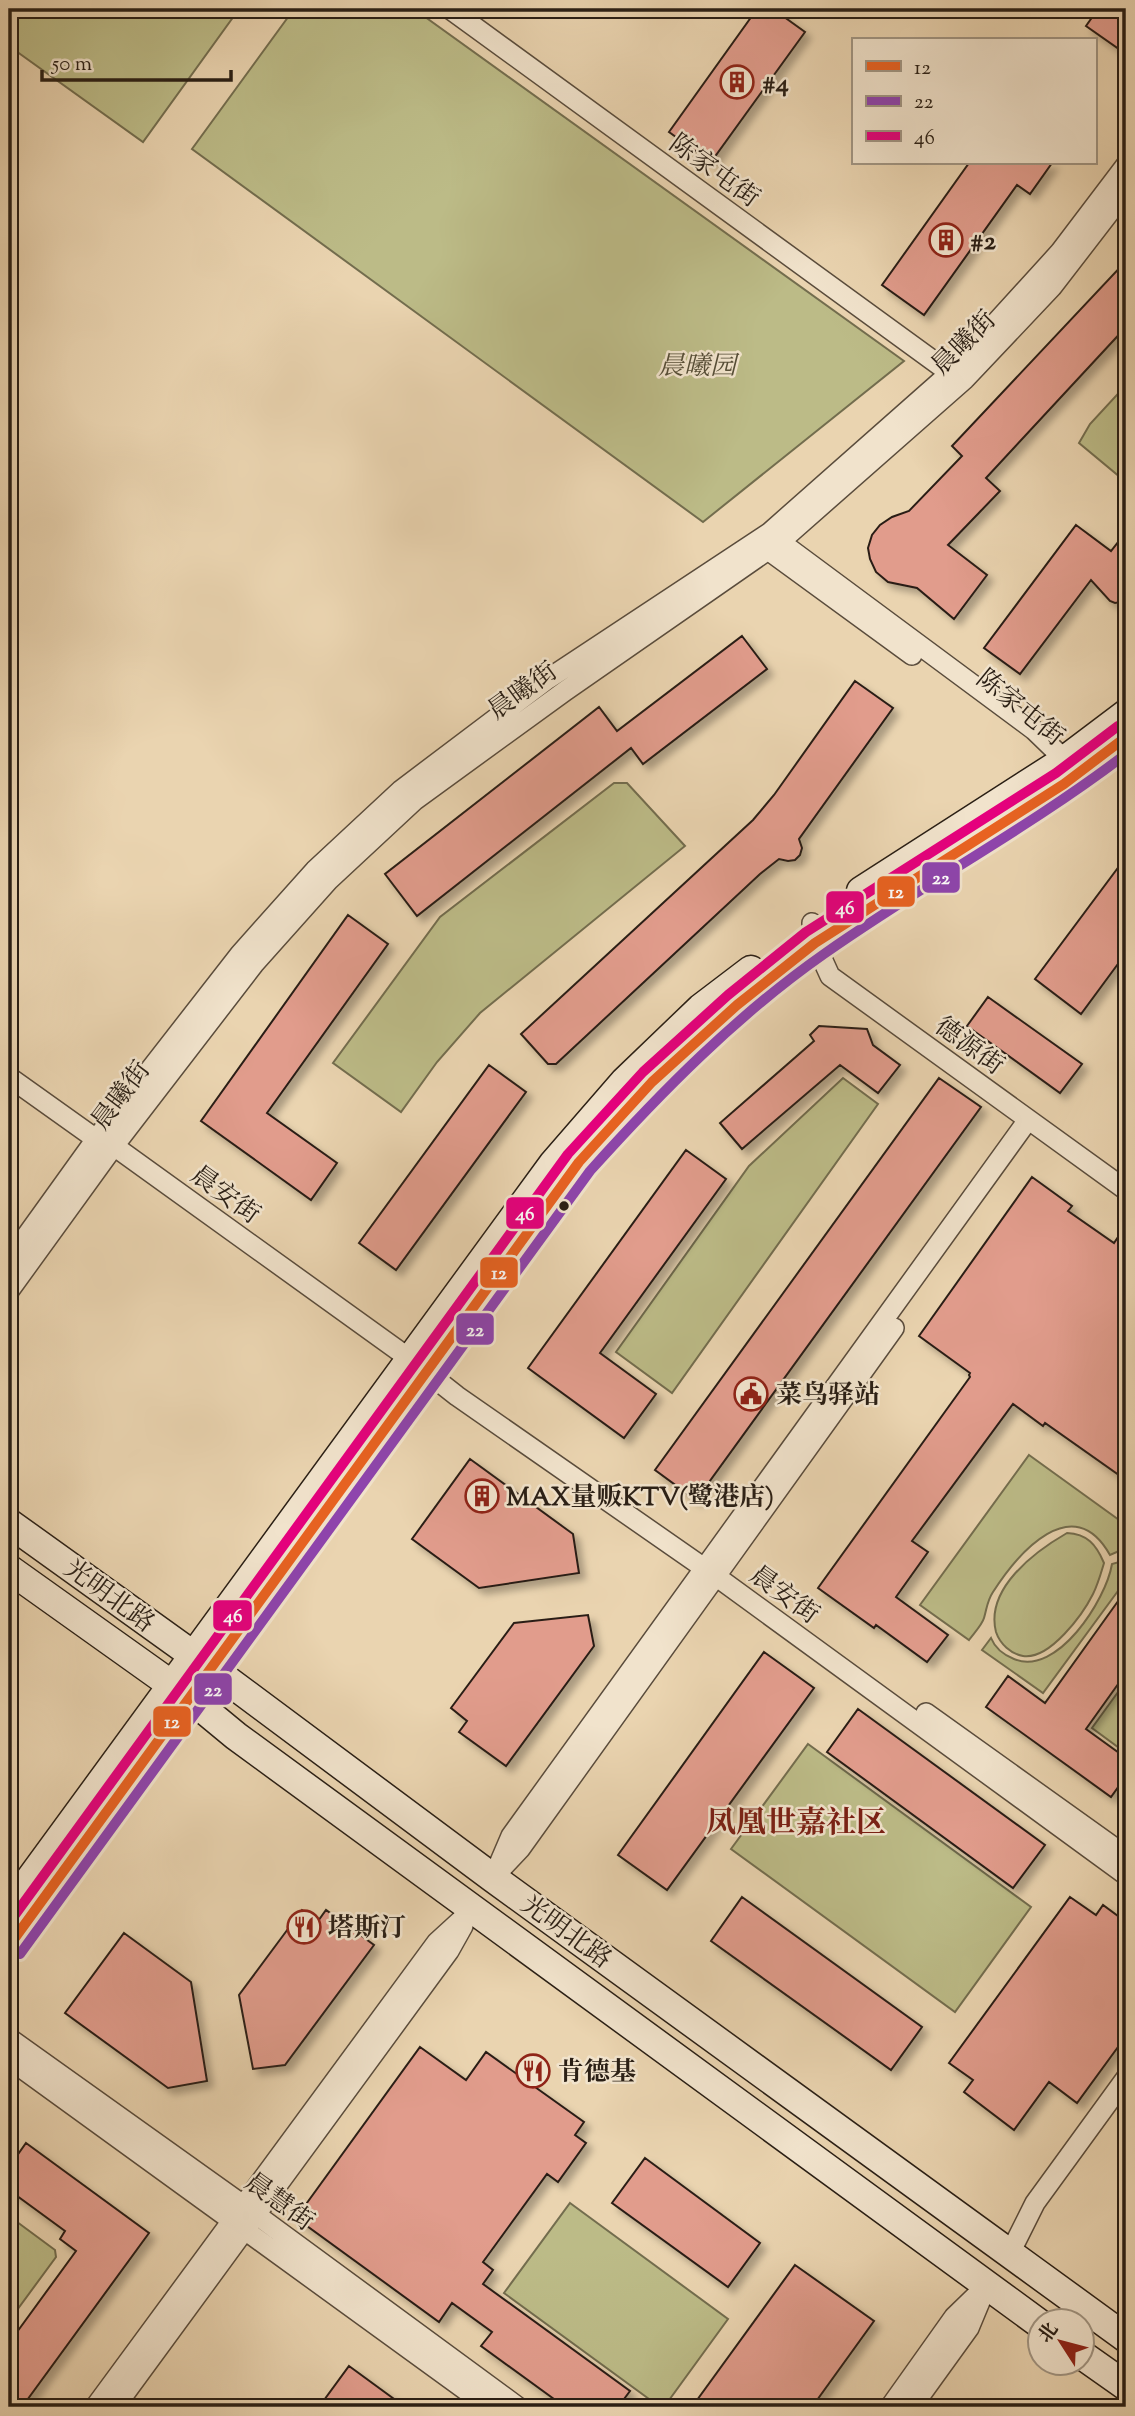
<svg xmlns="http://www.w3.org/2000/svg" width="1135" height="2416" font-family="'Sorts Mill Goudy','Noto Serif SC',serif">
<defs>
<filter id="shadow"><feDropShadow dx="6" dy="6" stdDeviation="3.5" flood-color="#0004"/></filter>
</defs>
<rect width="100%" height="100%" fill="#ead4b0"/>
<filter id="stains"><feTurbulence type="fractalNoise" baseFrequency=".00286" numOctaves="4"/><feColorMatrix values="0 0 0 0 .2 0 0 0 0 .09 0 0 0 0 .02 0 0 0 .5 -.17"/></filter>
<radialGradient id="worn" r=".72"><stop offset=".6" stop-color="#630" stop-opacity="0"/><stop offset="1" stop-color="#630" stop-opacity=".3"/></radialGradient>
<path fill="#bcbb87" stroke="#736d4e" stroke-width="2" d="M9,9H239L143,142L9,46Z
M294,9H414L904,361L703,522L192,149Z
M1126,385V482L1079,443L1090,424Z
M614,783H627L685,846L480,1013L437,1062L401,1112L333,1063L440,917Z
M843,1078L878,1104L672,1393L616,1352L749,1166Z
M1029,1455L1126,1525V1548L1110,1555C1073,1489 1018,1553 993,1592C987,1601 987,1608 984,1618C982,1625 974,1633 969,1640L920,1605Z
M1067,1533C1087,1534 1096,1544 1104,1563C1101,1573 1098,1584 1093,1594C1083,1614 1050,1660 1023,1656C1011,1654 1000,1644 996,1632C985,1589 1034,1552 1067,1533Z
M1126,1560V1580L1043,1693L982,1650L991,1638C995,1648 1004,1655 1014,1659C1057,1677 1106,1600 1112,1564Z
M1126,1681V1753L1092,1728Z
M808,1744L1031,1907L955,2012L731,1849Z
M570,2203L728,2319L664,2407H660L504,2293Z
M9,2216L55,2250L56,2257L9,2321Z"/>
<path fill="#e19c8c" stroke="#2a1f15" stroke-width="2" filter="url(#shadow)" d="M757,9H773L805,32L711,162L669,132Z
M1098,9H1126V54L1086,26Z
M969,163H1052L1030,194L1017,185L924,315L882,285Z
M1126,261V327L986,478L1000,491L948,545L987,575L954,619L917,588L888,582L876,572L870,559L868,548L872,535L880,525L892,517L909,511L962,456L952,446Z
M1076,525L1111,551L1126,532V601L1115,603L1110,601L1091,580L1020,674L984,648Z
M742,636L767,669L643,764L631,748L417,916L385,874L599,707L617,731Z
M855,681L893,708L799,839L802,848L800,855L795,860L788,861L779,859L760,874L556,1064H548L521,1034L753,820L774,795Z
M1126,857V953L1081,1014L1035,979Z
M348,915L388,944L267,1113L337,1163L311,1200L201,1121Z
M988,997L1082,1064L1060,1093L967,1026Z
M819,1026L867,1029L873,1045L900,1065L878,1093L840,1065L742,1149L720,1123L814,1041L810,1035Z
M489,1065L526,1092L396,1270L359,1243Z
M939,1078L981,1107L696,1500L655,1470Z
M686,1150L726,1179L600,1353L656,1394L624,1438L528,1368Z
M1032,1177L1072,1206L1068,1211L1114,1243L1126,1225V1480L1045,1423L1043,1426L1013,1404L912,1541L928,1552L896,1597L948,1635L927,1662L876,1625L874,1628L818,1588L970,1377L969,1375L970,1373L919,1336Z
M470,1459L573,1534L579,1573L479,1588L412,1539Z
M1126,1590V1673L1086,1729L1126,1758V1776L1111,1797L986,1707L1008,1676L1045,1703Z
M588,1615L594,1646L506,1766L459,1732L467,1721L451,1708L514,1623Z
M764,1652L814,1688L667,1890L618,1855Z
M858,1709L1045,1845L1013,1888L827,1752Z
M742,1897L922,2027L891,2070L711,1941Z
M1070,1897L1096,1915L1103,1905L1126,1922V2036L1077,2103L1049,2082L1014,2130L964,2092L973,2080L949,2063Z
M302,1910L318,1921L326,1910L374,1945L285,2065L253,2069L239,1995Z
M124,1933L191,1982L207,2081L168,2088L65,2013Z
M420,2047L466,2080L486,2052L584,2122L575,2135L586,2143L558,2182L547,2174L483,2262L493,2270L483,2284L630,2391L618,2407H565L481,2346L492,2332L452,2303L439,2322L296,2218Z
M26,2143L149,2233L22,2407H9V2343L76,2251L60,2239L65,2231L9,2190V2167Z
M645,2158L760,2243L728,2287L612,2203Z
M795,2265L874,2321L812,2407H692Z
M349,2366L405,2407H319Z"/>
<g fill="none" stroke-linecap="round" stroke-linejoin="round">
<defs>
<path id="minor" d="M450,9L950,373
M771,535L1034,730L1065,760L1064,772
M761,545L912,655
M812,923L815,943L830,976L1126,1190
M9,1077L96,1139L114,1146L410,1359L457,1396L717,1577L1126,1875
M9,1260L96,1139L240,954L315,870L401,790L548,679L769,533L950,373L1060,252L1126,165
M9,1291L114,1146L254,964L329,880L415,800L565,691L781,541L965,379L1052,287L1126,191
M926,1713L1126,1856
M503,1867L520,1849L894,1328
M493,1878L511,1836L1028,1120
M9,2038L243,2205L518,2407
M9,2059L489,2407
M1010,2253L1035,2203L1126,2078
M95,2407L437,1942L472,1910
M115,2407L449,1951L463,1926
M890,2407L954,2317L987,2285
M912,2407L969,2328L984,2292"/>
<path id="secondary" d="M861,891L1065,760L1126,714
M9,1523L211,1668L493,1878L1126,2338
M9,1569L190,1698L236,1736L1040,2324
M9,1908L553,1164L625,1081L701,1008L751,970
M9,1946L579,1162L652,1082L737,1005L815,943L1064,784L1126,737
M1082,2355L1126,2386"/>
</defs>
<use href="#minor" stroke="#5a4c3c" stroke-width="22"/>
<use href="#secondary" stroke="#2a1f15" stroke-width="31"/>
<use href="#minor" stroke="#f1e3cc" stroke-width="19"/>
<use href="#secondary" stroke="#f1e3cc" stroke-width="28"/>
<defs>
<path id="bus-1" d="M9,1946L579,1162L652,1082L737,1005L815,943L1064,784L1126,737"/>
<path id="bus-2" d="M20,1954L590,1171C661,1092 737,1015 824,954C923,884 1029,828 1126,754"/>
<path id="bus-3" d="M9,1923L568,1154L643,1072L728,995L806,932L1056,773L1118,726"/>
</defs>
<use href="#bus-1" stroke="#f1e3cc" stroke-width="16"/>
<use href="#bus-2" stroke="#f1e3cc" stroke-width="16"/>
<use href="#bus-3" stroke="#f1e3cc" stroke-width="16"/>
<use href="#bus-1" stroke="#e86221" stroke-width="10"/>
<use href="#bus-2" stroke="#8e44ad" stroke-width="10"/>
<use href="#bus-3" stroke="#e5007d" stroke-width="10"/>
</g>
<defs>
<symbol id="building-ring" viewBox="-11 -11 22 22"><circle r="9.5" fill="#f1e3cc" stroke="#8f2418" stroke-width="1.5"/><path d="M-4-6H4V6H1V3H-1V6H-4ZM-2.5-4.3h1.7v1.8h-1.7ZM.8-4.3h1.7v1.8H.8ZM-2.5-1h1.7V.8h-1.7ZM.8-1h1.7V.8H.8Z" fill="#8f2418"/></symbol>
<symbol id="civic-ring" viewBox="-11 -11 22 22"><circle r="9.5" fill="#f1e3cc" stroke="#8f2418" stroke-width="1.5"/><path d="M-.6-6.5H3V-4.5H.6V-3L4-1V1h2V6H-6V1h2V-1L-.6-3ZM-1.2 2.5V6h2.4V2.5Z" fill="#8f2418"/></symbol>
<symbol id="restaurant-ring" viewBox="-11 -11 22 22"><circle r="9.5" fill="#f1e3cc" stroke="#8f2418" stroke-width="1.5"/><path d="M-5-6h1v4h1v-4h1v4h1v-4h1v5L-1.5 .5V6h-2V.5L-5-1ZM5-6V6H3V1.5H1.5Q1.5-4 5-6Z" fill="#8f2418"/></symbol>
</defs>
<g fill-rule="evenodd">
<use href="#building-ring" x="718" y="63" width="38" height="38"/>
<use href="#building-ring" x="927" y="221" width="38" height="38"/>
<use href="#civic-ring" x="732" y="1375" width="38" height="38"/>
<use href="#building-ring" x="463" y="1477" width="38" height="38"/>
<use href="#restaurant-ring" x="285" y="1908" width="38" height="38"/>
<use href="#restaurant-ring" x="514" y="2052" width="38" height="38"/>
</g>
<circle fill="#2a1f15" stroke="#f1e3cc" stroke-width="2.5" cx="564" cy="1206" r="6"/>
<g text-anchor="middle" stroke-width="5" stroke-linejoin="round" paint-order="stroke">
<g font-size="26" font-weight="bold" fill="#2a1f15" stroke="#f1e3cc" text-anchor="start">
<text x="762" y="91">#4</text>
<text x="970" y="249">#2</text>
<text x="776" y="1403">菜鸟驿站</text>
<text x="506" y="1505">MAX量贩KTV(鹭港店)</text>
<text x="328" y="1936">塔斯汀</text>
<text x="558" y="2080">肯德基</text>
</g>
<g font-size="26" fill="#2a1f15" stroke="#f1e3cc">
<text transform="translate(715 170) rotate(36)" y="9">陈家屯街</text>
<text transform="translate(963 342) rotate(-45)" y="9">晨曦街</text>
<text transform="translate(522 690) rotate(-36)" y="9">晨曦街</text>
<text transform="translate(1021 707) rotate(39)" y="9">陈家屯街</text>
<text transform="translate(970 1045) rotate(36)" y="9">德源街</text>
<text transform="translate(120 1095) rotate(-53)" y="9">晨曦街</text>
<text transform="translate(226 1194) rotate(36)" y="9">晨安街</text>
<text transform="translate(785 1594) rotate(36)" y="9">晨安街</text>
<text transform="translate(110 1595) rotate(36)" y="9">光明北路</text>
<text transform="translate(567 1931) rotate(36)" y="9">光明北路</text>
<text transform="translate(280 2201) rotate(36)" y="9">晨慧街</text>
</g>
<g font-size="26" font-style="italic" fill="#564e37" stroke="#f1e3cc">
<text x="697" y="374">晨曦园</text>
</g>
<g font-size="30" font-weight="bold" fill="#7a1f14" stroke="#f1e3cc">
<text x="796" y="1832">凤凰世嘉社区</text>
</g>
</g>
<g stroke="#f1e3cc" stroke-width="2.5">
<rect x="921" y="861" width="40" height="33" rx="7" fill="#8e44ad"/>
<rect x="876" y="875" width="40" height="33" rx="7" fill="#e86221"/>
<rect x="825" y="890" width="40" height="34" rx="7" fill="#e5007d"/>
<rect x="505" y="1196" width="40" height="34" rx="7" fill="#e5007d"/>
<rect x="479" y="1256" width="40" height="33" rx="7" fill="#e86221"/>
<rect x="455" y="1312" width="40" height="34" rx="7" fill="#8e44ad"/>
<rect x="212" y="1599" width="41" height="33" rx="7" fill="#e5007d"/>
<rect x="193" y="1672" width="40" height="34" rx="7" fill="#8e44ad"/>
<rect x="152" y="1705" width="40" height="33" rx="7" fill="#e86221"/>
</g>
<g font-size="19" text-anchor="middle" font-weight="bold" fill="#fff">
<text x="941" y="884">22</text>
<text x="896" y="898">12</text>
<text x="845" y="914">46</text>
<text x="525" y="1220">46</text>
<text x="499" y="1279">12</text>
<text x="475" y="1336">22</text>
<text x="233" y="1622">46</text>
<text x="213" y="1696">22</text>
<text x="172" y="1728">12</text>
</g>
<rect width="1135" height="2416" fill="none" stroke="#ead4b0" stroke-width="35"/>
<rect x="10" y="10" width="1114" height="2395" fill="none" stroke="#2a1f15" stroke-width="3.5"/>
<rect x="18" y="18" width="1100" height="2381" fill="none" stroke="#2a1f15" stroke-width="2"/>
<rect x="852" y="38" width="245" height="126" fill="#f1e3cc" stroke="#a19583" stroke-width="2"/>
<rect x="866" y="61" width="35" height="10" fill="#e86221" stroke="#a19583" stroke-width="2"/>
<text x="914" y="74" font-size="21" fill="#2a1f15">12</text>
<rect x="866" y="96" width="35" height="10" fill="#8e44ad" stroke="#a19583" stroke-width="2"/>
<text x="914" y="108" font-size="21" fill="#2a1f15">22</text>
<rect x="866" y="131" width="35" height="10" fill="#e5007d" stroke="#a19583" stroke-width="2"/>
<text x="914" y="144" font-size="21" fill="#2a1f15">46</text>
<g transform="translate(1061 2342) rotate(306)"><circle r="33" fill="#f1e3cc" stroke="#a19583" stroke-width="2"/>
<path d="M0-5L12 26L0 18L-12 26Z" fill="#8f2418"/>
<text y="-10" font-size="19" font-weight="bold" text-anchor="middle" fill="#2a1f15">北</text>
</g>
<path d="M42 70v10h189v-10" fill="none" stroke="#2a1f15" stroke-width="3.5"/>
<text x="52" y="70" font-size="21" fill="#2a1f15" stroke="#f1e3cc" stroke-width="5" paint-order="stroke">50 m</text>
<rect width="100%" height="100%" filter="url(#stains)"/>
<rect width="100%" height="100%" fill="url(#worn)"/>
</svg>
